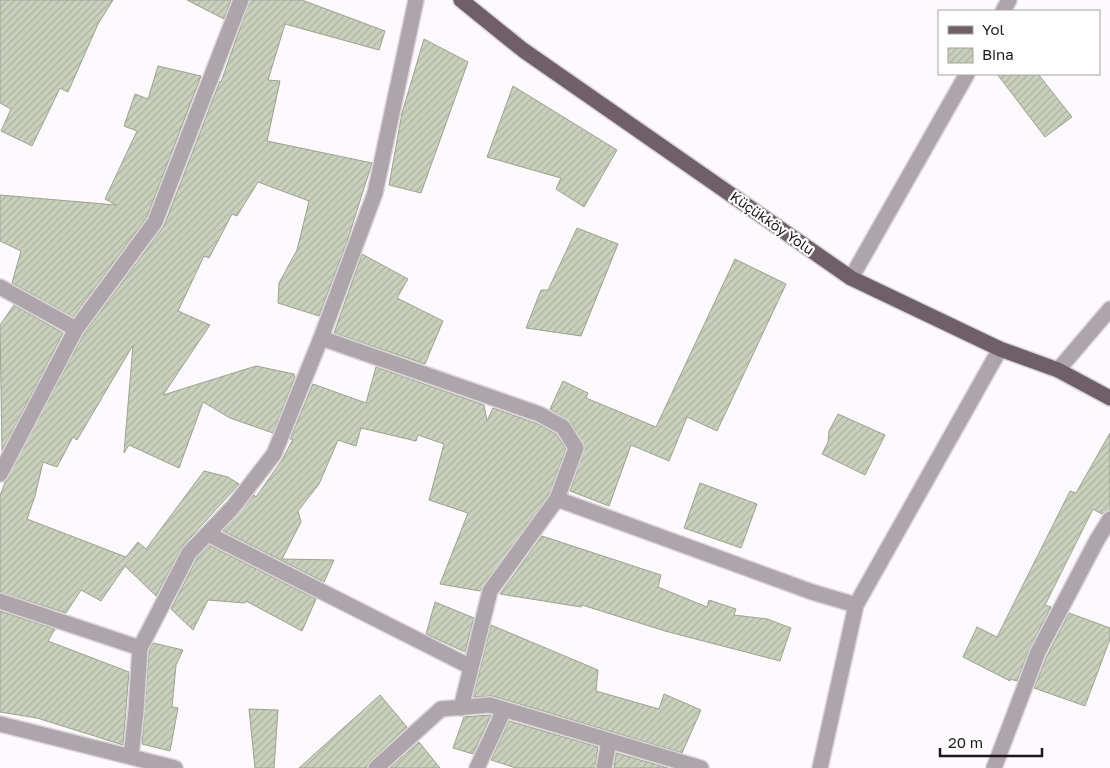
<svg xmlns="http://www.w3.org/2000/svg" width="1110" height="768" font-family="'Golos Text',sans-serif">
<defs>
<pattern id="building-hatch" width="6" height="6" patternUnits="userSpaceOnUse" patternTransform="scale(1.25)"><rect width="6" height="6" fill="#c9d0bc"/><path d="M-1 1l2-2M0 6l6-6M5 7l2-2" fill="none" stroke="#acb2a1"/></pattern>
</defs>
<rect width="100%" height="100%" fill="#fef9fc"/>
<path fill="url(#building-hatch)" stroke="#9ba28f" d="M0,0H113L98,24L68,92L60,88L32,146L1,131L11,109L0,103Z
M187,0H231L224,19Z
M250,0H302L385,31L379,50L285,24L268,80L280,81L267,141L372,163L346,245L319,316L278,303L279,283L297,250L309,201L258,182L237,216L232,214L209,258L204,256L178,311L210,325L163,395L256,366L294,374L295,377L273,433L230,418L203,402L179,468L129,445L124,453L133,345L77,440L73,437L57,467L43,462L35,496L27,519L126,557L138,542L146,549L204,471L228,477L239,484L182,547L156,596L125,566L101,601L81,590L66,613L0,592V496L5,482L84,334L164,226L220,81L221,82Z
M424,39L468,62L421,193L389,185L402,113Z
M158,66L201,76L147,217L73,317L12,283L21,251L0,241V195L116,205L105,199L137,131L124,126L135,94L148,99Z
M997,74H1038L1072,117L1045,137Z
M513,86L617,150L584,207L556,189L561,178L487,157Z
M577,228L618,244L581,336L526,328L541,290H548Z
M362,254L408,279L397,298L443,321L425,364L334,333Z
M735,259L786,284L717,431L687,417L669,461L631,445L609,506L570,491L585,448L571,422L550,409L563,381L588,393L586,398L656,427Z
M14,305L63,333L2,451L0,325Z
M376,367L484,405L487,421L493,408L538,424L556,434L566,449L549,495L480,591L440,584L468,513L429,500L444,444L418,435L416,441L361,428L356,446L338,440L319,484L298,511L301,522L282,559L334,560L324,582L223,531L254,495L256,497L282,460L293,439H290L313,384L366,403Z
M838,414L885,435L865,475L822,454L828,442L829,431Z
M1110,433V510L1102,514L1093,509L1045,605L1051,607L1030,648L1017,681L1010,679V681L963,657L977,627L997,637L1070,491L1076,493Z
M700,483L757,504L741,548L684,528Z
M542,536L661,575L658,587L707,607L709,600L736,609L734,615L767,619L791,628L780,661L665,631L582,605L581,607L500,594Z
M209,545L316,599L302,631L246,601L245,603L208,600L193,630L171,609L197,558Z
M435,602L474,618L465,652L426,634Z
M0,611L55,629L48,641L129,672L123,745L37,718L0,712Z
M1069,613L1110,628V639L1085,706L1034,688L1047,656Z
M491,625L598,670L596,691L659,709L664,694L701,710L682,753L493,696L473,697Z
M153,643L183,650L176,665L172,707L178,708L170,751L142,744L149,651Z
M380,695L407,727L370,761L367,768H299Z
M249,709L278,710L274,768H255Z
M491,715L473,754L453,748L464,717Z
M509,721L598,747L595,768H516L491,760Z
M419,742L440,768H390Z
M616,753L668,768H614Z"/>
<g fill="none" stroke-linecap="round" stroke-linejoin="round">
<defs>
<path id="minor" d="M1003,11L1009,0
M851,278L967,74
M0,287L76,329
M321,338L539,414L563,427L576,448L557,499
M1058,370L1110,309
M0,474L76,329L155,222L241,0
M208,534L471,667
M0,601L140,648
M461,708L490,591L557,499L812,592L856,605
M0,724L175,768
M131,756L136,711L140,648L189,553L233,507L274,454L321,338L375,193L416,0
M376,768L441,709L490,705L701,768
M477,768L504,710
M604,768L609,741
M820,768L856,605L1000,349
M994,768L1038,652L1097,540L1110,519"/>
<path id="major" d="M461,0L523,50L851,278L1000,349L1058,370L1110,398"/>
</defs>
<use href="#minor" stroke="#dad5d8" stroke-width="18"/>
<use href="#major" stroke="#dad5d8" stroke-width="18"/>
<use href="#minor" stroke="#aea5ab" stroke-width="15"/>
<use href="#major" stroke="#6e5f69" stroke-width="15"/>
</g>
<g text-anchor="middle" stroke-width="4.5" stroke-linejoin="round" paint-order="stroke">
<g font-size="14" fill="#1d161a" stroke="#fff">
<text transform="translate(772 223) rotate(35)" y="5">Küçükköy Yolu</text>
</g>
</g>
<rect x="938" y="10" width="162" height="65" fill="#ffffff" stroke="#a5a2a3"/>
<rect x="948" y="26" width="25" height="8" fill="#6e5f69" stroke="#a5a2a3"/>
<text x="982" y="35" font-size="15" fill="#1d161a">Yol</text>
<rect x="948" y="48" width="25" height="15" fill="url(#building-hatch)" stroke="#a5a2a3"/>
<text x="982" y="60" font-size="15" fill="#1d161a">Bina</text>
<path d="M940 748v8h102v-8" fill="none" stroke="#1d161a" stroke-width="2.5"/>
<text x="948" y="748" font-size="15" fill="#1d161a" stroke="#ffffff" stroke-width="4" paint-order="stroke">20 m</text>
</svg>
